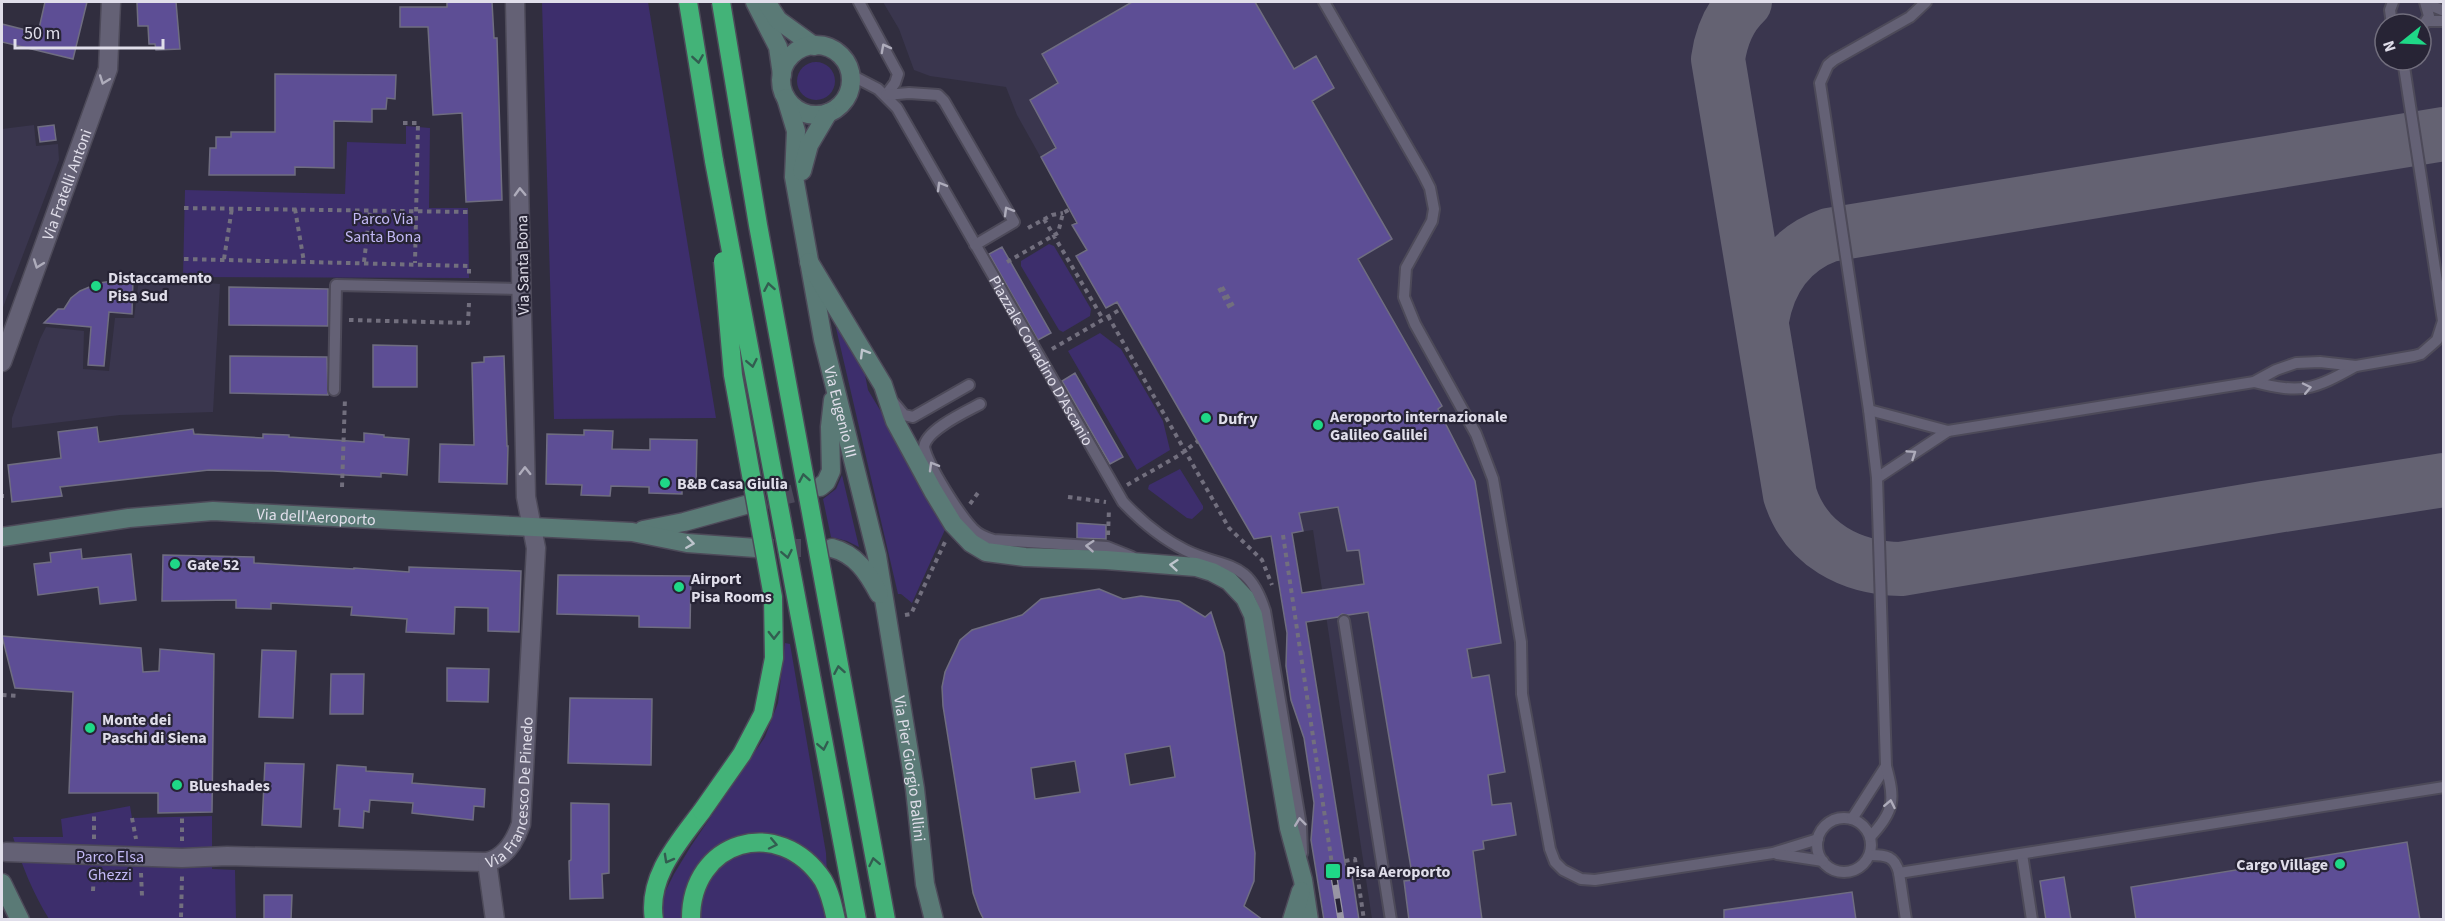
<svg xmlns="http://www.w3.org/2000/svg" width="2445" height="921" font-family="'Source Sans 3',sans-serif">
<rect width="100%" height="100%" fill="#312e3f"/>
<path fill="#3a364e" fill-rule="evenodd" d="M883,2H2443V919H1372L1313,530L1254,539L1073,225L1077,222L1017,115L1006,87L930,76L914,70L899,29ZM2385,24H2421V60H2385Z
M34,125L36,146L58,144L59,160L2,310V129Z
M139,278L220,284L213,412L120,415L12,428V418L40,339L46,327L84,331L83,369L109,371L115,318H134Z"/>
<path fill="#3d2e6c" d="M542,2H648L716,418L554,419Z
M797 81a19 19 0 1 1 38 0a19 19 0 1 1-38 0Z
M406,126L430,128L429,208H468L469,278L183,277L185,190L345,194L347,142L406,144Z
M1049,244L1054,246L1091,309L1090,316L1063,332L1059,330L1021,266V261Z
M840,327L863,364L868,390L948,523L912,603L901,594H898L836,328Z
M1100,333L1121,349L1163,421L1170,450L1137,470L1068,351Z
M1180,469L1203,506V509L1192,519L1187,518L1148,489L1149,485Z
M842,475L859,547L847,541L831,537L823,499L836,489Z
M785,643L790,644L826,853L829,919L651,920L674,874L691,846L765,737L778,703Z
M130,806L132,818L212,816V869L235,870L236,919H49C33,893 22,866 13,837H63L61,819Z"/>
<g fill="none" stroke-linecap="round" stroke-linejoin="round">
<path stroke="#646272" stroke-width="54" d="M1745,2C1729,17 1721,38 1718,59L1790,495C1806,545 1851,568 1901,569L2264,508L2444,480
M1762,320C1769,279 1790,249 1829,235L2444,134"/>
</g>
<path fill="#5d4e95" stroke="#6f6d80" stroke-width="1.5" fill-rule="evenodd" d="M45,2H87L73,59L2,42V24L38,33Z
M137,2H176L180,49L156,50L155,44H149L148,26H138Z
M447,2H492L494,38H497L502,200L466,202L462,113L433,115L428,27H400V7H447Z
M1132,2H1255L1294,69L1316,56L1334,88L1312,101L1392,239L1358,259L1442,406L1438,409L1475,481L1501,643L1467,649L1472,678L1489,675L1505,772L1488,775L1492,805L1511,803L1516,835L1483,841L1484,849L1473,851L1482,920H1409L1404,881L1413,880L1368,612L1348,615L1342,614L1338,617L1306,622L1346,869L1351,868L1359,920H1324L1311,840L1314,803L1304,738L1291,700L1286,666L1287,633L1271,536L1254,539L1117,302L1106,308L1076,256L1087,250L1072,225L1077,223L1041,157L1056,148L1030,100L1058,83L1042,54ZM1338,507L1347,551L1359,550L1364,584L1302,593L1292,533L1303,531L1299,513Z
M275,74L396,75L395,99L387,98L386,109H372V122L334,121V168L295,167V175H209L210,148H216V137H231V132H275Z
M54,125L56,140L40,142L38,127Z
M1002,247L1051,333L1038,340L989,254Z
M133,278L132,314L109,312L104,366L88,365L91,327L44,323L58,309H64L71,298L80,291L99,283Z
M229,287L328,289V326L229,325Z
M373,345L417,346V387H373Z
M230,356L327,357L328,395L230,393Z
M504,356L507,446H508L507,484L439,482L440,444L474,445L472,363L484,362V357Z
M1075,373L1123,457L1110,464L1062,381Z
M97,427L99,442L193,429L194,434L263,438V434L289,435V437L364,442V433L384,435V437L409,439L407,475L381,473V477L273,471L209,470L60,487L62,496L12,502L8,465L61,458L58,432Z
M584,430L613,431L612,449L650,450V439L697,440L696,487L682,486V494L649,493V487L611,486L610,496L581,495L582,485L546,484L547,434L584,435Z
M1077,523L1106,525V539L1077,538Z
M81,549L82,559L131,554L136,600L100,604L98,587L38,595L34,564L51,562L50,553Z
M163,555L254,557V563L354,569V568L409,572V567L521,571L519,632L488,631V608L455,607L454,634L406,632L407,619L351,615L352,607L271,603V609L236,608V600L162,601Z
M558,575L691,576L690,628L639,627V616L557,614Z
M1099,589L1123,599L1141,596L1179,601L1205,617L1211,612L1224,653L1255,853L1254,881L1244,906L1263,920H984L979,910L973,893L943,706L942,687L945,672L960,640L972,630L1022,615L1041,599ZM1170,746L1175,777L1130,785L1125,754ZM1075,761L1080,792L1035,799L1031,768Z
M2,636L141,648L143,672L159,671L160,649L214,654L212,812L158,813V793H69L73,692L15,688Z
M262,650L296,651L293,718L259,717Z
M447,668L489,669L488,702L447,701Z
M331,674H364L363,714H330Z
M570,698L652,699L651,765L568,763Z
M265,763L304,764L301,827L262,825Z
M337,765L366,767V771L413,774L412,783L485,789L484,807L474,806L473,820L412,813L413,803L370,800L369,812L364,811L363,828L339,826L340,809H334Z
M571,803L609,804V873L602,874L603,898L570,899L569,861L571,860Z
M2407,842L2420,920H2136L2131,887Z
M2064,877L2071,920H2046L2040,881Z
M1852,892L1856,920H1724V910Z
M264,895H292L291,920H264Z"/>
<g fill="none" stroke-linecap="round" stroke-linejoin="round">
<path stroke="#4b4859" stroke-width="18" stroke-dasharray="18 9" stroke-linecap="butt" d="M749,504L820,487
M756,548H832"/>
<defs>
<g id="lane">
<path d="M859,2L898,74L895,83L886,95"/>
<path d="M1324,2L1423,174L1430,188L1434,209L1432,221L1406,268L1404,297L1415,324L1476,434L1493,479L1521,642L1522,694L1550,849L1555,862L1563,870L1581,879L1595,880L1773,853L1818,839"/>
<path d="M2427,4L2444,11"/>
<path d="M2427,21H2444"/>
<path d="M2392,24L2390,10L2393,2"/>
<path d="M2421,29L2429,16L2425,2"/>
<path id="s1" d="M851,75L878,89L897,108L1123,502C1140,520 1163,539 1185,550C1225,570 1248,557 1265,611L1301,826L1302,853"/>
<path d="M886,95L909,93L938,95L944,101L1014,222L975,245"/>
<path d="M2254,382C2302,394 2313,390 2356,366"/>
<path d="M334,390L336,285L523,289"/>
<path d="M894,403L904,415L913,417L969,385"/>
<path d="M980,404C965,412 926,430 924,447C928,466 959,514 973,529C979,535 986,538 994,540L1107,547L1132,557"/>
<path d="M1869,410L1948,431L2254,382L2276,370L2296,363L2320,362L2356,366L2414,356L2421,354L2437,340L2443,321L2403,60"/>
<path d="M1877,478L1948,431"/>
<path d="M1344,621L1391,920"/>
<circle cx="1844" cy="845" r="27"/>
<path d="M1852,819L1886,766"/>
<path d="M1870,837C1895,811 1895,799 1886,766L1877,478L1869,410L1820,83L1828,65L1834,60L1910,17L1926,2"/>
<path d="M1777,854L1823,861"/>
<path d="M2022,854L2032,920"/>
<path d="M1870,855C1886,855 1895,856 1899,873"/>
<path d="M1906,920L1899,873L2444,787"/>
</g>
<g id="street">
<path id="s2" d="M2,362L108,69L111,2"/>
<path id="s3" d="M6,852L182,858L227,856L487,862C505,858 515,841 521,824L536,548L526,497L515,2"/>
<path d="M487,862L495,920"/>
</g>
<g id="secondary">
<path d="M755,2L778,47L782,75"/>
<path d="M767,3L778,20L814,46"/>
<circle cx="816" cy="80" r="35"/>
<path id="s4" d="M786,98L796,131L794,177L823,339L877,556L915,789L925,884L934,920"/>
<path d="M802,171L809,145L828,113"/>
<path d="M809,262L883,385L895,421L933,491L953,524L971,543L986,552L1025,557L1106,560L1196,567L1212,572L1229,581L1245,598L1253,615L1289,828L1303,880L1309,920"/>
<path d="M820,487L826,482L831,471L830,427L833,400"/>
<path d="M643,530L684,522L749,504"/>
<path id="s5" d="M2,537L129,518L213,511L632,532L687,543L756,548"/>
<path d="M832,548C856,554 868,573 879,594"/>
<path d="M2,883L20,920"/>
<path d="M1292,920L1301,891"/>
</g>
<path id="highway" d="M688,2L714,161
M654,920C647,877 678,843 702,811
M691,920C690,840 779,814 823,880C830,892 833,906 836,920"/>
</defs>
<use href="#lane" stroke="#4d4a59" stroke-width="14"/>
<use href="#street" stroke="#4d4a59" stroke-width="21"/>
<use href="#secondary" stroke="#4d4a59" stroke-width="21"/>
<use href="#highway" stroke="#4d4a59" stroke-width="21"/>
<path stroke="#726f7e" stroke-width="4" stroke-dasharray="4.5 4.5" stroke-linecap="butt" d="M403,123H418L415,263
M184,208L468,212
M295,209L304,262
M1044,219L1103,319
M1028,228L1052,215L1063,213
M184,259L469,266V274
M224,259L232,208
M364,262L370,211
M1007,262L1058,233L1063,213L1070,209
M1222,287L1233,306
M1219,288L1230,308
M1108,316L1229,528L1262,560L1272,585
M349,320L468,323L469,303
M1052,349L1121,309
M1127,485L1178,456L1198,441
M342,487L345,398
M2,496H4
M1068,497L1106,502
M970,504L980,490
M1108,535L1109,509
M1283,535L1333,871
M905,615L911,614L945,542
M2,695L18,696
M132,818L136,839
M94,839V813
M182,841V817
M1345,861L1355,859L1364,920
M141,873L142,896
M93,891L94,873
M181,917L182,876"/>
<use href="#lane" stroke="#646175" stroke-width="10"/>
<use href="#street" stroke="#646175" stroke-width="18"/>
<use href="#secondary" stroke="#5a7a76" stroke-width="18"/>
<use href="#highway" stroke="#43b378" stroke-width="18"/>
<defs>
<path id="rail" d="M1333,871L1341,920"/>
</defs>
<use href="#rail" stroke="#9896a4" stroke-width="7"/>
<use href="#rail" stroke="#272435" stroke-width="4.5" stroke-dasharray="14" stroke-linecap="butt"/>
<defs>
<path id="highway-bridge" d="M721,2L758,225L886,920
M714,161L857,920
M702,811L742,754L763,714L774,658L773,597L733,375L723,261"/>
</defs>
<use href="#highway-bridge" stroke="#4d4a59" stroke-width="21" stroke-linecap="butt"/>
<use href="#highway-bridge" stroke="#43b378" stroke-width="18"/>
</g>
<defs><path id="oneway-chevron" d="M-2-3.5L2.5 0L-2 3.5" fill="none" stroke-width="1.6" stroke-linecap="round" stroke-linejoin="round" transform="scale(1.5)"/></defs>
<g stroke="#aeacbb">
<use href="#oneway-chevron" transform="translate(885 48) rotate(-118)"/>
<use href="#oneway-chevron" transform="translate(104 80) rotate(110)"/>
<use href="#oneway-chevron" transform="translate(941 186) rotate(-120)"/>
<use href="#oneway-chevron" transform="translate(520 192) rotate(-92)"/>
<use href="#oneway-chevron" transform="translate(1008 211) rotate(-120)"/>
<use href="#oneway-chevron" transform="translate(38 264) rotate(110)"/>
<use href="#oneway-chevron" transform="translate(2307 388) rotate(-12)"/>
<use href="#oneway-chevron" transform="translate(1912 454) rotate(-34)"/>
<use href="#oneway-chevron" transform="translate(933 466) rotate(-120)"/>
<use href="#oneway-chevron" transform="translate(525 471) rotate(-91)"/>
<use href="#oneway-chevron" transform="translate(1090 546) rotate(-176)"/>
<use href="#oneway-chevron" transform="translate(1890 804) rotate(-79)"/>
<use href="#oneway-chevron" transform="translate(1300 822) rotate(-97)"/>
</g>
<g stroke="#325d50">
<use href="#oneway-chevron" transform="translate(698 59) rotate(81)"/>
<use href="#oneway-chevron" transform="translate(769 287) rotate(-100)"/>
<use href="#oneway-chevron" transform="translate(752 363) rotate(79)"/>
<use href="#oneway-chevron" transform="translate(804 478) rotate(-100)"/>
<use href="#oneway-chevron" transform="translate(787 554) rotate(79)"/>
<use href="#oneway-chevron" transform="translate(774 635) rotate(90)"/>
<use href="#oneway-chevron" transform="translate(839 670) rotate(-100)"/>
<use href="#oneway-chevron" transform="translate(823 746) rotate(79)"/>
<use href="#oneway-chevron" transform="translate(773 844) rotate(12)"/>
<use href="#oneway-chevron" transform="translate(668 859) rotate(119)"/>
<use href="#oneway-chevron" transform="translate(874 862) rotate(-101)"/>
</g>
<g stroke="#bec5cd">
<use href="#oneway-chevron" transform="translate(864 353) rotate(-121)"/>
<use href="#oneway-chevron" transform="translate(690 543) rotate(8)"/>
<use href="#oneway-chevron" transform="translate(1174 565) rotate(-175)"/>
</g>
<g fill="#1fd887" stroke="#272435" stroke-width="2">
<circle cx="96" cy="286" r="6"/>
<circle cx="1206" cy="418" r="6"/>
<circle cx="1318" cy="425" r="6"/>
<circle cx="665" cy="483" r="6"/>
<circle cx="175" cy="564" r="6"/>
<circle cx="679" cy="587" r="6"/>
<circle cx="90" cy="728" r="6"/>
<circle cx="177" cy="785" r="6"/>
<circle cx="2340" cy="864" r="6"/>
<rect x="1325" y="863" width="16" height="16" rx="3"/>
</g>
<g text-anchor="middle" stroke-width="4.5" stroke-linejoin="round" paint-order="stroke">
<g font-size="16" fill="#e0deea" stroke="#272435">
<text dy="6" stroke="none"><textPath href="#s2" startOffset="189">Via Fratelli Antoni</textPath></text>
<text transform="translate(522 265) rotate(-91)" y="6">Via Santa Bona</text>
<text dy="6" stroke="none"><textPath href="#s1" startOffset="348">Piazzale Corradino D'Ascanio</textPath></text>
<text dy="6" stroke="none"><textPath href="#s4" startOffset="320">Via Eugenio III</textPath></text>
<text dy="6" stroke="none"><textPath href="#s5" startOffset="316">Via dell'Aeroporto</textPath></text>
<text dy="6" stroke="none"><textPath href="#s4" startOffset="684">Via Pier Giorgio Ballini</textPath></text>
<text dy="6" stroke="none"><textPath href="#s3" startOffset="561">Via Francesco De Pinedo</textPath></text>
</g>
<g font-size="16" fill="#c3b9f6" stroke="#272435">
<text x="383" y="224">Parco Via<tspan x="383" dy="18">Santa Bona</tspan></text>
<text x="110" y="862">Parco Elsa<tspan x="110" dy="18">Ghezzi</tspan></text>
</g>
<g font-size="16" font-weight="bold" fill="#e0deea" stroke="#272435" text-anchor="start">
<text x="108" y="283">Distaccamento<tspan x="108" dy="18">Pisa Sud</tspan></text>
<text x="1330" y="422">Aeroporto internazionale<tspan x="1330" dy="18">Galileo Galilei</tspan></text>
<text x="1218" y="424">Dufry</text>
<text x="677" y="489">B&amp;B Casa Giulia</text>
<text x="187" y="570">Gate 52</text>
<text x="691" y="584">Airport<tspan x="691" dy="18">Pisa Rooms</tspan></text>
<text x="102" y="725">Monte dei<tspan x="102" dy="18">Paschi di Siena</tspan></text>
<text x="189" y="791">Blueshades</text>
<text x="2328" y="870" text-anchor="end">Cargo Village</text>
<text x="1346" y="877">Pisa Aeroporto</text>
</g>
</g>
<rect width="2445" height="921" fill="none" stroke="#e0deea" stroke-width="6"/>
<g transform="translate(2403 42) rotate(252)"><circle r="28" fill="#272435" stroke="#716e7d" stroke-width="1.5"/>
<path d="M0-4.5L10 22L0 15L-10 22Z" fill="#1fd887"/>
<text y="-9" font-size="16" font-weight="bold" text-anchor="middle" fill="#e0deea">N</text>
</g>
<path d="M15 39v9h148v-9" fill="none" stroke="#e0deea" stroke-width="3"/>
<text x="24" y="39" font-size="18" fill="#e0deea" stroke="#272435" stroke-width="4.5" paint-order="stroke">50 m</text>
</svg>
